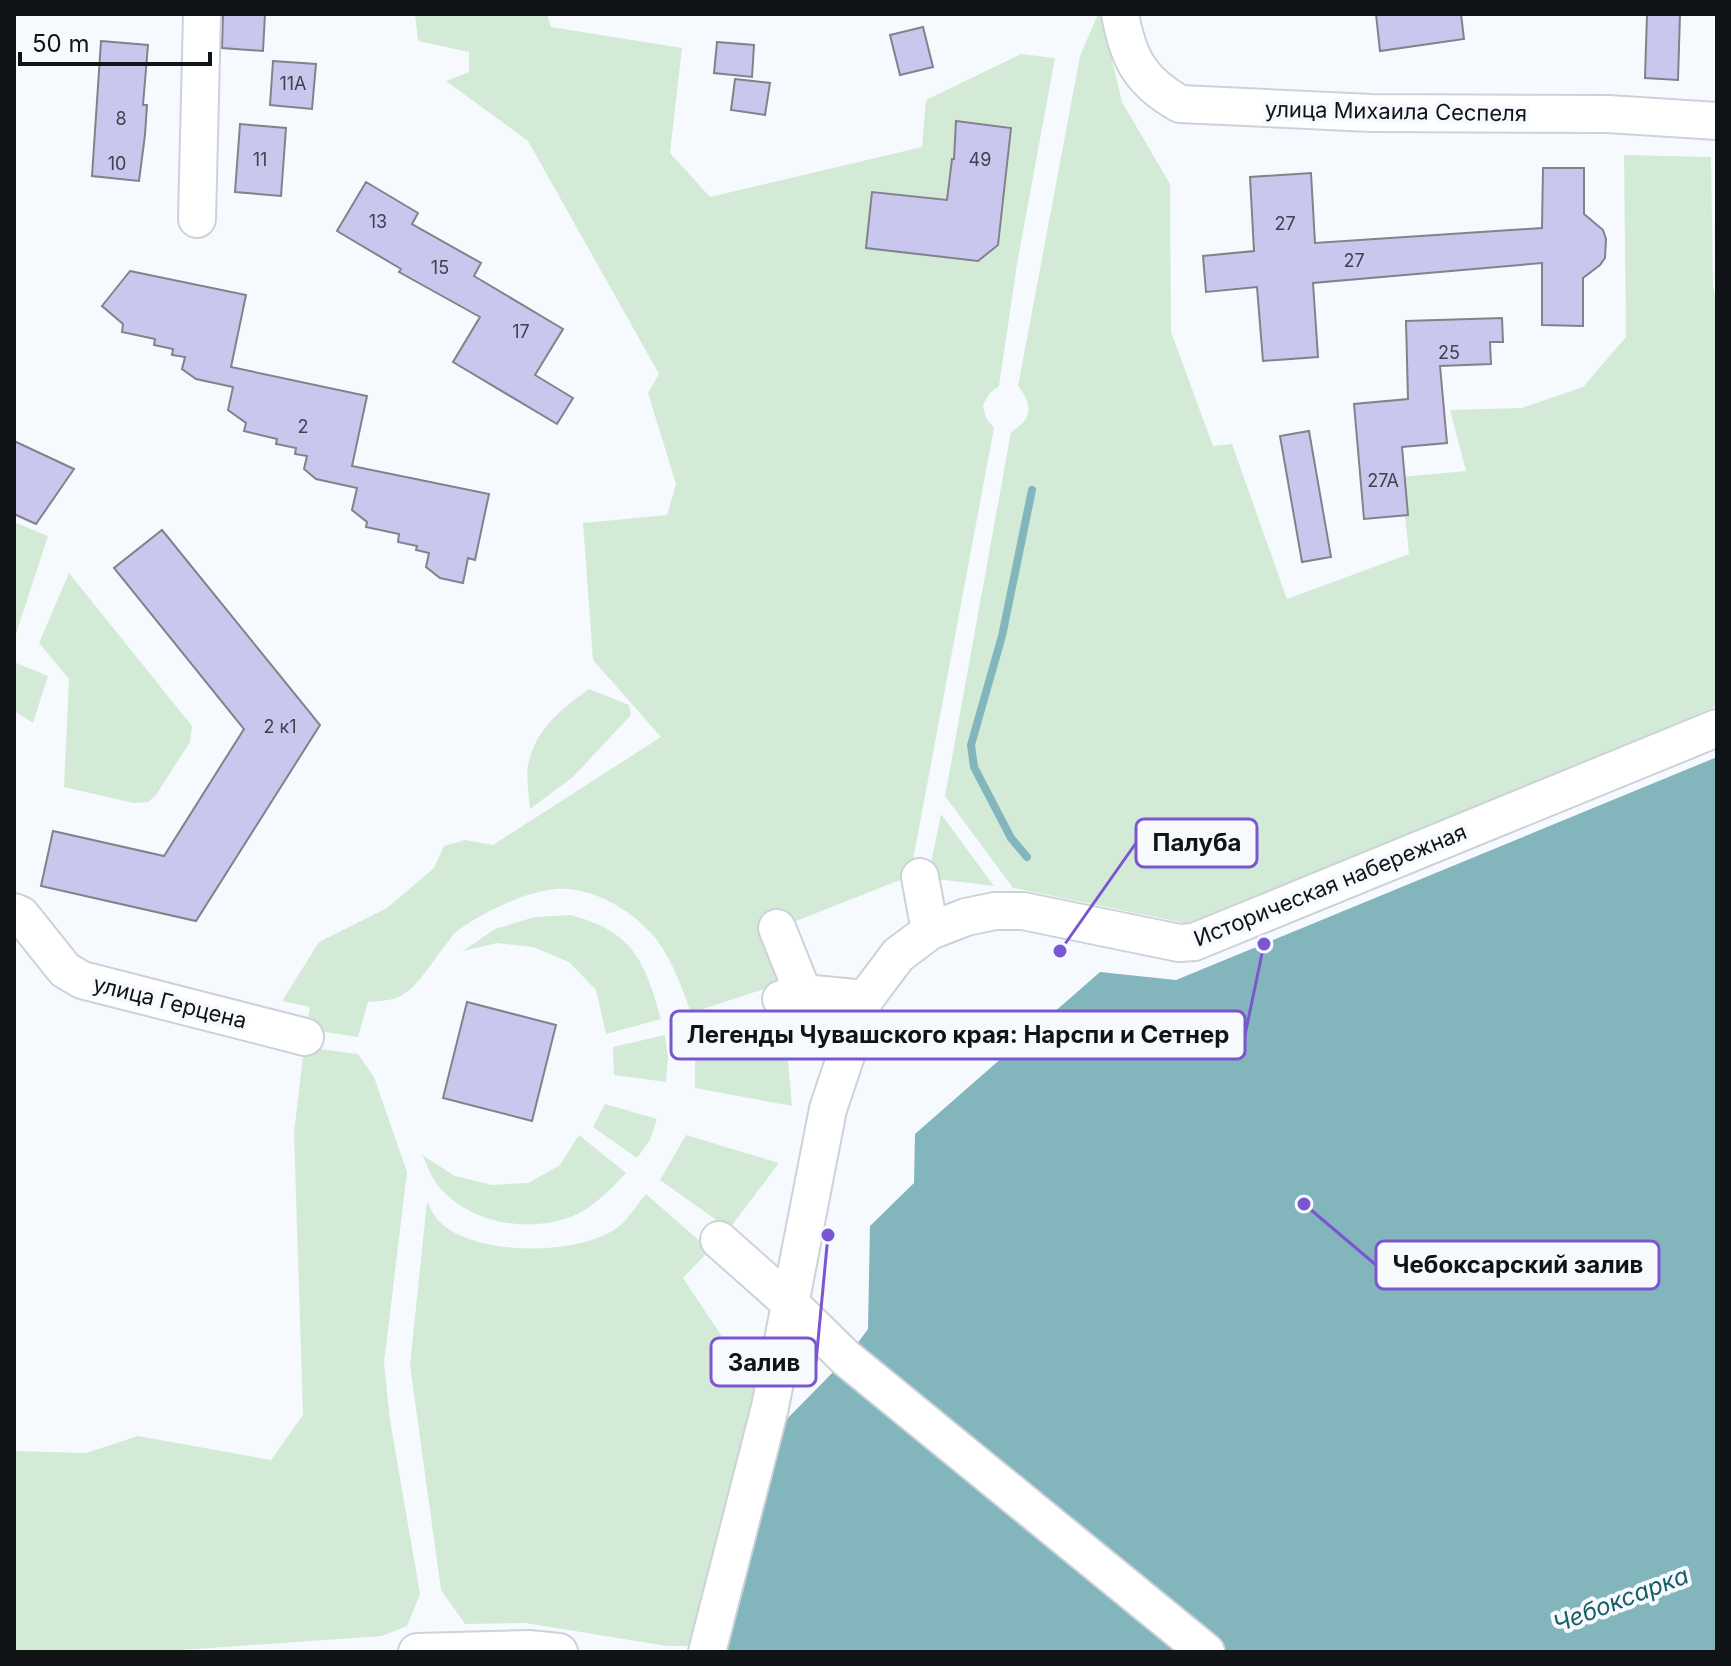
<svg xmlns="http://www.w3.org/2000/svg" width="1731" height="1666" font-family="Inter,sans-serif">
<rect width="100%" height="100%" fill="#f6fafe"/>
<path fill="#d3ebd6" d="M415,14H547L551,27L682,48L670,153L710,197L922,147L926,100L1021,54L1055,58L1017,264L999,386L990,393L983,405L986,418L994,428L910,876L771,931L779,984L691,1013C682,988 673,962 657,940C635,912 593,886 556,889C524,892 486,911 460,929C453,933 449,941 444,947C431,963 414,994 393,999C385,1001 376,1001 368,1002L358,1037L306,1029L310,1007L282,1001L319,942L387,908L434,868L444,846L465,840L493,845L661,737L593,660L583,523L667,515L676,484L648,393L659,374L528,141L446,81L469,72V52L418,41Z
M1098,14H1101L1122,102L1170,184L1171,332L1213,446L1232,444L1287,599L1409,554L1401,477L1466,471L1450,410L1522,408L1583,387L1626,337L1624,155L1711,157L1713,286L1717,306V706L1220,921L1189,924L1013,888L945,796L1011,432C1033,418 1033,406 1018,386L1080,56Z
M14,522L48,536L14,640Z
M69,573L192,726L190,742L156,795L148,802L133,803L64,787L69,679L39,643Z
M14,662L48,676L33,723L14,711Z
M589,689L629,705L631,715L573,777L530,809C529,795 526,778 528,765C535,730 561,709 589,689Z
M941,814L994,886L928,878Z
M570,915C633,931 645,961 661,1019L606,1034L596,990L569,962L533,947L497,943L463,951L495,929L535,917Z
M784,1016L792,1106L695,1088V1036Z
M665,1035L668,1058L666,1082L614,1075L613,1047Z
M304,1047L358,1054L374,1077L407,1172L384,1363L390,1420L420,1594L407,1626L382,1636L154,1652H14V1451L86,1453L138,1436L271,1460L303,1415L294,1133Z
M605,1104L657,1119L650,1140L637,1158L593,1127Z
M579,1135L626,1173C611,1189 593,1208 573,1216C527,1234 466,1223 436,1183C430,1175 427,1164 422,1155L455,1176L492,1185L528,1183L560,1165Z
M686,1135L779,1163L729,1229L660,1180Z
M646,1194L710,1250L683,1278L759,1392L698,1638L688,1646H667L525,1623L465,1624L441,1590L410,1365L427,1202C431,1209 435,1218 441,1223C477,1257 586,1257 623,1223C631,1215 638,1203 646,1194Z"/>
<path fill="#83b5bd" d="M1717,757V1652H1220L851,1352L868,1329L870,1226L914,1183L915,1134L1100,972L1176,980Z
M841,1364L1192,1652H720L782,1424Z"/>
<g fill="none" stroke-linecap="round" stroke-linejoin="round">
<path stroke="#83b5bd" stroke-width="8" d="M1027,857L1011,838L974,767L971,745L1002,636L1032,490"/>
</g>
<path fill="#c9c7ee" stroke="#82828a" stroke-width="2" d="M223,14H265L263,51L222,48Z
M1376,14H1461L1464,39L1380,51Z
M1647,14H1680L1678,80L1645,78Z
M923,27L933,67L900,75L890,35Z
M101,41L148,45L143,105H147L145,135L139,181L92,176Z
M717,42L754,45L752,77L714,73Z
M273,61L316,64L312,109L270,105Z
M735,79L770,83L765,115L731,110Z
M956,121L1011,128L998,245L978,261L866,248L872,192L947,200L952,159H954Z
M240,124L286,128L281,196L235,192Z
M1543,168H1584V214L1603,230L1606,239L1605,258L1600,265L1583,278V326L1542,325V263L1313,283L1318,357L1263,361L1257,287L1206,292L1203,256L1254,251L1250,177L1311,173L1315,243L1542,228Z
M366,182L418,213L412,224L481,263L474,276L563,329L535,375L573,398L557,424L453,362L480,317L399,272L401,269L337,231Z
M130,271L246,295L231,367L367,396L352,466L489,494L475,560L468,558L463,583L440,578L426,567L429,553L416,550L417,546L398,542L399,534L366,527L367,522L352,510L357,488L316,479L304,469L307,456L295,454L296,448L276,444L277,439L244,431L246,423L228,410L233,387L196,379L182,369L185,357L172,355L173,349L154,345L155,339L122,332L123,324L102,306Z
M1502,318L1503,342H1490L1491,364L1440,366L1447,443L1402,447L1408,515L1364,519L1354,404L1408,399L1406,321Z
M1309,431L1331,557L1302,562L1280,436Z
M14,441L74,469L36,524L14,514Z
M162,530L320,725L196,921L41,886L53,831L164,856L244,729L114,568Z
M467,1002L556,1025L532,1121L443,1098Z"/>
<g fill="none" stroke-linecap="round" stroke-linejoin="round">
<defs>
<path id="minor" d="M1120,14C1128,59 1141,82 1180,104L1371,113L1608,114L1717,121
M197,219L202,14
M920,877L930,931
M14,912L21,915L65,970L82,980L305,1037
M777,928L803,993
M781,999L803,993L865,999
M719,1240L790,1303L846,1358L1206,1652
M417,1652L529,1649L559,1652
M707,1652L770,1407L828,1109L865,999L898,955L930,931L966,917L995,911H1023L1179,943L1194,942L1717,728"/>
</defs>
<use href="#minor" stroke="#ccd2da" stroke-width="40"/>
<use href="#minor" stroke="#fff" stroke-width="36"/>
</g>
<g text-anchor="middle" stroke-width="8" stroke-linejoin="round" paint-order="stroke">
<g font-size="18" fill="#3f414c">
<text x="293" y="90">11А</text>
<text x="121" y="125">8</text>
<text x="260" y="166">11</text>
<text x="980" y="166">49</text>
<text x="117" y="170">10</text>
<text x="378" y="228">13</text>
<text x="1285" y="230">27</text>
<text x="1354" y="267">27</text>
<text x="440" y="274">15</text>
<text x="521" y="338">17</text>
<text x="1449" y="359">25</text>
<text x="303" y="433">2</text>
<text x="1383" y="487">27А</text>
<text x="280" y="733">2 к1</text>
</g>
<g font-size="22" fill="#111416" stroke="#f6fafe">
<text transform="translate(1396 111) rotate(1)" y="8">улица Михаила Сеспеля</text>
<text transform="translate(1330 885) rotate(-22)" y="8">Историческая набережная</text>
<text transform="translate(170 1002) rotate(14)" y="8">улица Герцена</text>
</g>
<g font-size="24" font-style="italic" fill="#185d66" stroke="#f6fafe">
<text transform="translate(1621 1600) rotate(-21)" y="8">Чебоксарка</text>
</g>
</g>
<path fill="none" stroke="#7c56d0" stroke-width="3" d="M1060 951L1136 843M1264 944L1245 1035M1304 1204L1376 1265M828 1235L816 1362"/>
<g fill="#7c56d0" stroke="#f6fafe" stroke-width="3">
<circle cx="1060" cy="951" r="8"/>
<circle cx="1264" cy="944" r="8"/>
<circle cx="1304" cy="1204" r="8"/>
<circle cx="828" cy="1235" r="8"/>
</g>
<g fill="#f6fafe" stroke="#7c56d0" stroke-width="3">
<rect x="1136" y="819" width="121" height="48" rx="8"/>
<rect x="671" y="1011" width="574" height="48" rx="8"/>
<rect x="1376" y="1241" width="283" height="48" rx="8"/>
<rect x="711" y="1338" width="105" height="48" rx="8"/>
</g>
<g font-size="24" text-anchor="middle" font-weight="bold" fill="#111416">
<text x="1197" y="851">Палуба</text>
<text x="958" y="1043">Легенды Чувашского края: Нарспи и Сетнер</text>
<text x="1518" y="1273">Чебоксарский залив</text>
<text x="764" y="1371">Залив</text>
</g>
<rect width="1731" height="1666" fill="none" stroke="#111416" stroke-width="32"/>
<path d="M20 52v12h190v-12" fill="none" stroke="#111416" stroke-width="4"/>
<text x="32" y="52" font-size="24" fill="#111416" stroke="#f6fafe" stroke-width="6" paint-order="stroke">50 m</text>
</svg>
